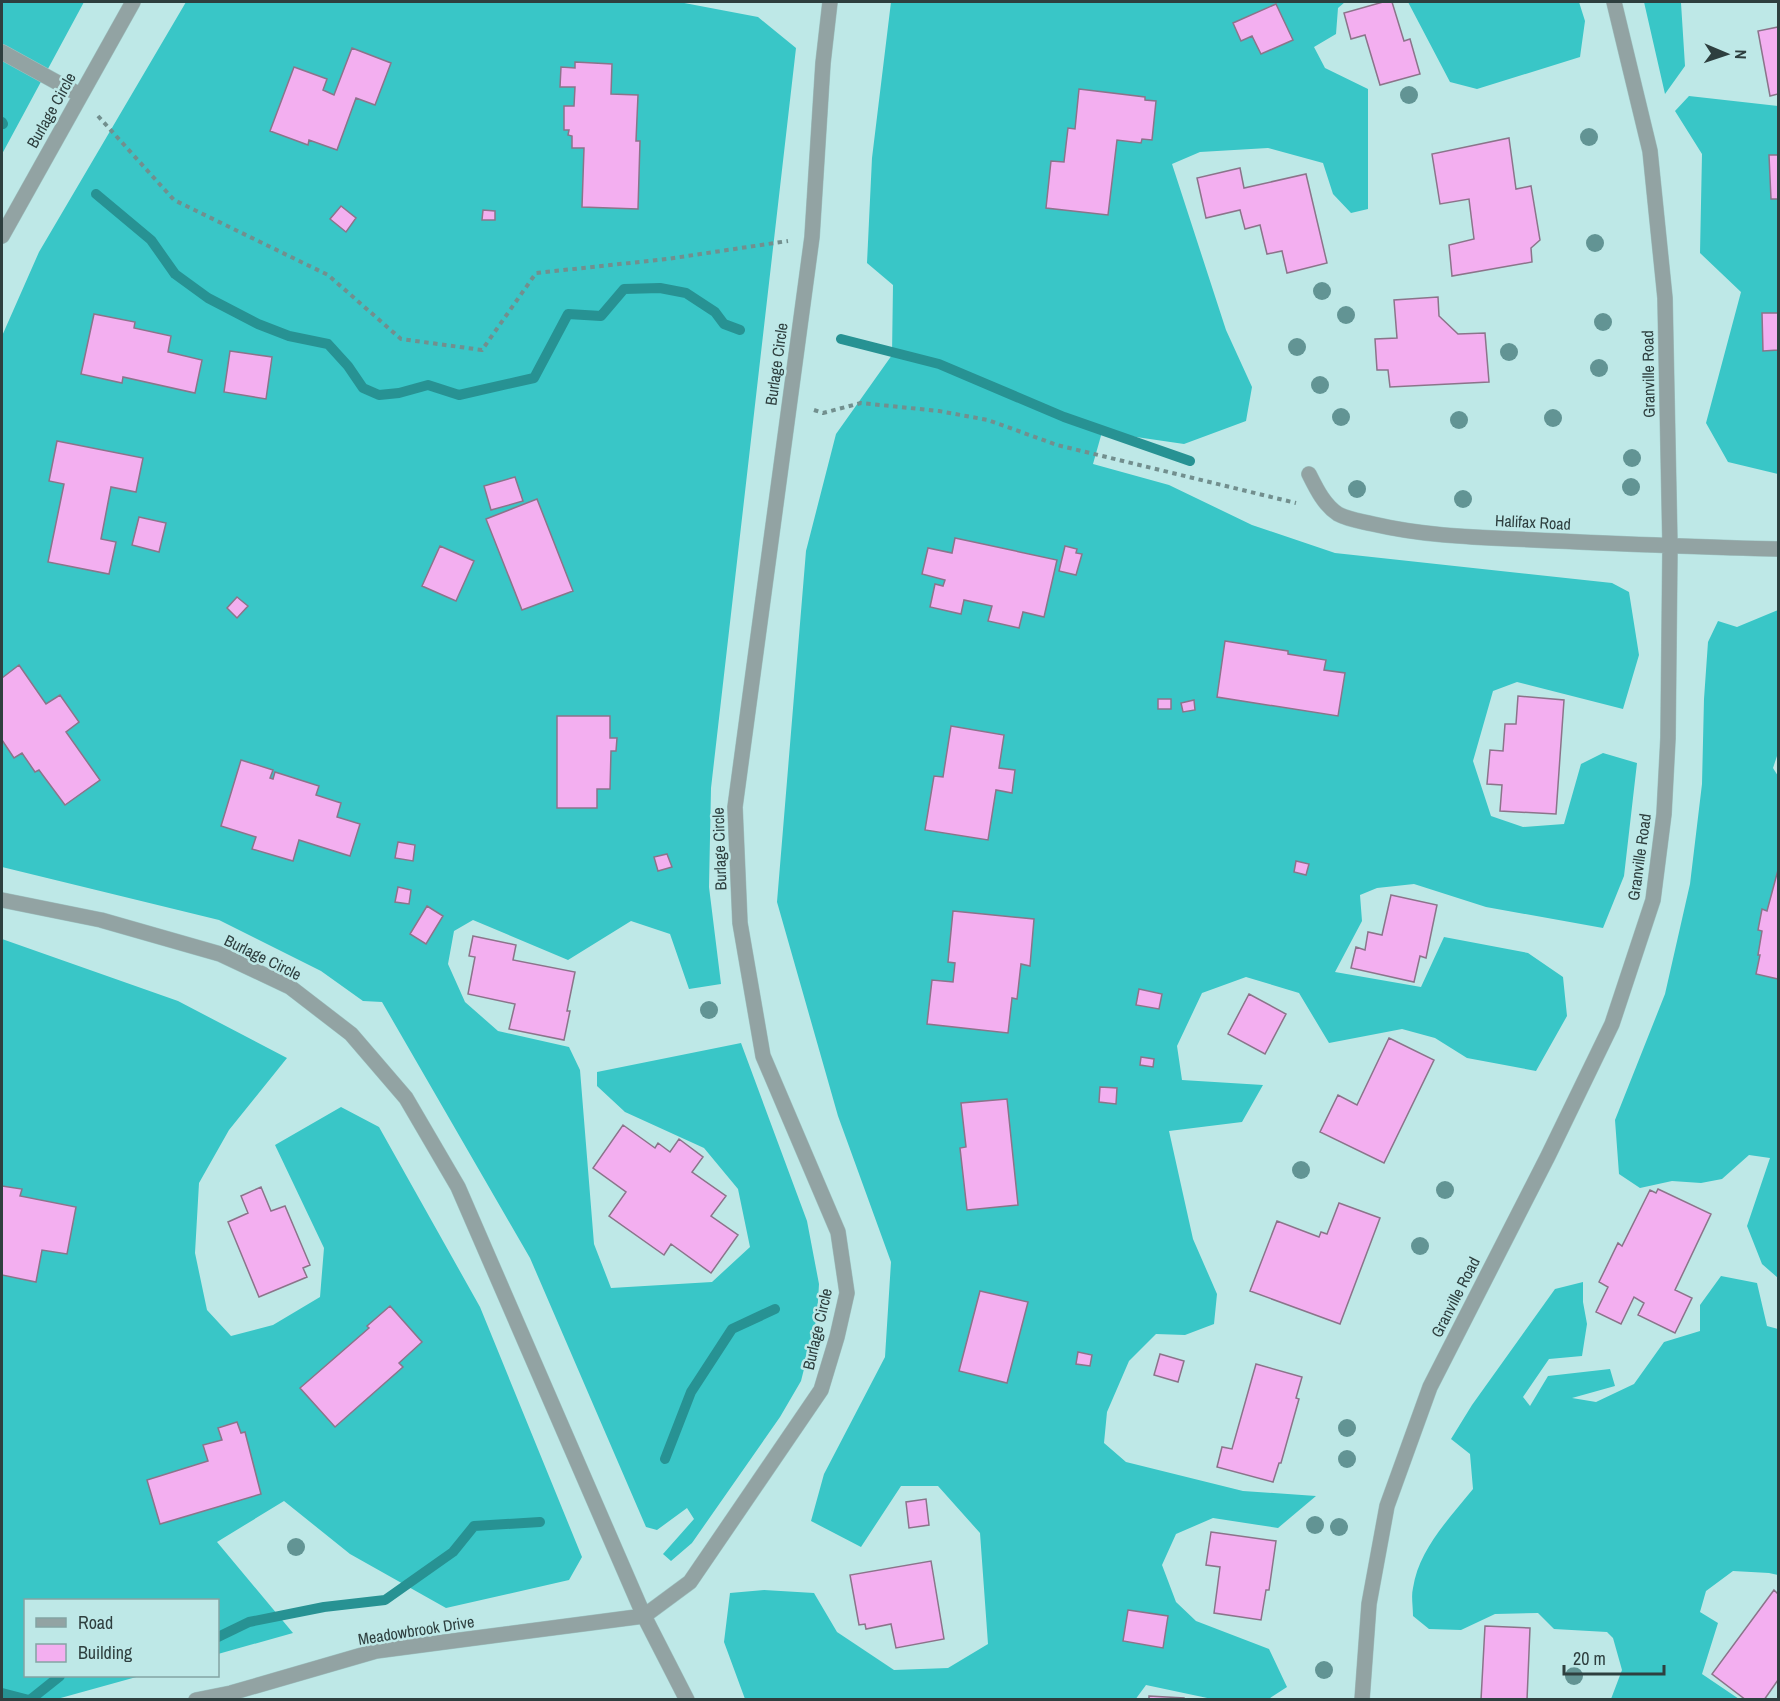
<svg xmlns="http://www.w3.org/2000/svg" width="1780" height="1701" font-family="'Archivo Narrow',sans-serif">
<rect width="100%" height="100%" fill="#bee8e7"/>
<path fill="#39c6c7" d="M2,2H84L2,154Z
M186,2H679L758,17L796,48L711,788L709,887L721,984L689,989L670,934L631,921L568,960L473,920L454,931L448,964L465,1002L498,1031L569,1047L580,1070L594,1244L611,1288L712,1282L750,1247L738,1189L704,1148L625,1112L597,1086V1072L741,1043L807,1221L819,1284L817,1317L801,1381L780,1417L692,1543L671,1561L663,1554L694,1519L687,1508L657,1530L646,1527L530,1258L382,1002L363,1001L321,971L219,920L2,867V336L39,252Z
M891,2H1345L1338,8L1336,34L1314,47L1325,68L1368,89V209L1351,213L1333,194L1323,163L1268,148L1200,152L1172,164L1226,330L1252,387L1246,421L1184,444L1102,432L1093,464L1169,485L1252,525L1335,553L1612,583L1629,592L1639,655L1623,709L1517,682L1493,691L1473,761L1491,816L1523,827L1564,824L1581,764L1603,753L1637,763L1624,876L1603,928L1486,907L1414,884L1377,888L1360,895L1362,921L1335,972L1421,987L1444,937L1528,953L1563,977L1567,1016L1536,1071L1467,1058L1435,1038L1402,1029L1329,1043L1299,993L1246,977L1202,993L1177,1046L1182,1080L1263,1085L1242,1122L1169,1131L1193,1239L1217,1294L1214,1324L1185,1335L1156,1334L1129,1361L1107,1412L1104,1443L1126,1462L1243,1491L1316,1496L1278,1528L1213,1518L1176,1534L1162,1565L1176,1602L1196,1621L1269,1649L1287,1687L1267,1700L1212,1699L1146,1685L1135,1700L745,1699L724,1642L730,1593L764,1590L814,1593L837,1632L894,1670L948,1668L988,1644L980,1533L938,1486H901L861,1547L811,1521L824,1474L885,1357L891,1262L838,1116L777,902L806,551L836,434L892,355L893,285L867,263L872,158Z
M1408,2H1579L1585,21L1580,57L1477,89L1450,82Z
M1644,2H1683L1681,3L1685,66L1665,94Z
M1689,96L1778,106V474L1728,462L1706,423L1741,292L1700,253L1702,154L1675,111Z
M1778,610V753L1773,768L1778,776V932L1774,953L1778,973V1278L1762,1264L1747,1226L1770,1158L1749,1155L1722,1179L1701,1183L1672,1181L1640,1188L1619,1174L1615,1120L1665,994L1690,884L1702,784L1704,699L1708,642L1718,621L1737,627Z
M2,939L178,1001L287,1058L229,1130L199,1183L195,1253L207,1310L231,1336L273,1325L320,1297L324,1248L275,1145L341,1107L379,1127L480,1307L582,1557L569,1580L446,1608L350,1554L284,1501L217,1542L293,1633L218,1654V1600H26V1676H140L57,1699L2,1700Z
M1721,1276L1757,1283L1767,1326L1778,1329V1575L1769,1573L1733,1571L1706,1591L1700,1612L1718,1623L1702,1674L1739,1699H1611L1622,1670L1613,1638L1607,1632L1554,1629L1538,1613L1495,1614L1461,1630L1429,1629L1413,1616C1413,1606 1411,1596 1413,1588C1419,1549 1449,1519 1473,1489L1470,1454L1451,1439L1472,1405L1555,1289L1583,1282V1302L1587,1324L1582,1356L1549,1359L1523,1397L1530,1406L1548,1376L1610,1369L1615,1386L1572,1398L1596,1402L1634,1384L1664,1342L1700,1331V1305Z"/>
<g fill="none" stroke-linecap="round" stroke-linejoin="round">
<path stroke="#279293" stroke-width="10" d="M2,122L3,124
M96,194L151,240L175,274L208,298L258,324L289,336L328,344L348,366L363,388L379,395L399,393L428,385L459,395L534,378L568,314L601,316L624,289L660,288L686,293L715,312L724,324L740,330
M841,339L939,364L1064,417L1190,461
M665,1459L691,1392L732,1329L775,1309
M218,1637L249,1622L324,1607L385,1600L453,1552L474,1526L540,1522
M2,1693L29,1700
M30,1700L60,1676"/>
</g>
<path fill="#f3aff0" stroke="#8b748a" stroke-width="1.5" d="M1383,2H1392L1404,41L1410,39L1420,74L1380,85L1365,35L1351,39L1344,13Z
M1276,4L1293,40L1261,54L1252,36L1241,41L1233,23Z
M1778,27V94L1770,96L1758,31Z
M352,48L391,63L375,105L356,98L337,150L309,140L308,145L270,131L294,67L327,79L323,90L334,95Z
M575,62L612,64L611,94L638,95L636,141H640L638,209L582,207L584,148H572V136L568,135L569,130H564V106H574L575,87H560L561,67L575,68Z
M1079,89L1145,97V100L1156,101L1152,140L1142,139L1141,143L1117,140L1108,215L1046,208L1051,161L1064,162L1068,128L1075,129Z
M1509,138L1516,189L1531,186L1540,240L1531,248L1532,262L1452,276L1449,245L1474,239L1469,199L1440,204L1432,154Z
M1769,155H1778V199H1771Z
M1240,168L1244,188L1306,174L1327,263L1287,273L1282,251L1267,254L1260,225L1245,229L1240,210L1206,218L1197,178Z
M341,206L356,218L346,232L330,219Z
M483,210L495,211V220H482Z
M1438,297L1439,316L1458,334L1485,333L1489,382L1390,387L1388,370H1377L1375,339L1397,338L1394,300Z
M1762,313H1778V350L1763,351Z
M94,314L135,322L134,328L171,336L168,352L202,360L195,393L123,377L122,383L81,374Z
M230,351L272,357L266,399L224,392Z
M57,441L143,458L136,492L111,487L101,539L116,542L109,574L48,562L64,484L49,481Z
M515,477L523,501L491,510L484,486Z
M537,499L573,591L522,610L486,519Z
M139,517L166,523L159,552L132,545Z
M955,538L1057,560L1044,617L1023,612L1019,628L988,621L992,606L964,600L961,614L930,607L935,584L943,586L945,580L922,574L928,548L952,553Z
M440,546L474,561L456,601L422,586Z
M1065,546L1077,549L1076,553L1082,554L1076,575L1059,571Z
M237,597L248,606L237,618L227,608Z
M1225,641L1288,651V654L1326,660L1324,670L1345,673L1338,716L1217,697Z
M19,665L46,704L60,695L79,722L66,732L100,780L65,805L39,770L35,772L22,753L14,758L2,740V678Z
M1518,696L1564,700L1556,814L1500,811L1502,785L1487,784L1490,750L1503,751L1505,724H1516Z
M1158,699H1171V709H1158Z
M1194,700L1195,710L1183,712L1181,703Z
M557,716H610V738H617L616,751H611L610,789H597V808H557Z
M951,726L1004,735L999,768L1015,770L1012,793L996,790L988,840L925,830L934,776L943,777Z
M241,760L273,770L270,778L273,779L275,772L319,786L316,795L341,803L337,817L360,824L350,856L299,840L293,861L252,849L256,837L221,826Z
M398,842L415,845L413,861L395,858Z
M667,854L672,867L658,871L654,857Z
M1296,861L1309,864L1306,875L1294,872Z
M1778,870V979L1756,974L1760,955H1758L1762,931L1758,930L1762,909L1767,911Z
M398,887L411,890L409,904L395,902Z
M1391,895L1437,905L1426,958L1420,956L1414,982L1351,968L1356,947L1365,950L1368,932L1382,935Z
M427,906L443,916L426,944L410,934Z
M953,911L1034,919L1030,966L1021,964L1017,999L1012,998L1008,1033L927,1024L932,980L953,982L955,963L948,962Z
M473,936L516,945L513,960L575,972L567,1011H570L564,1040L509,1029L515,1004L468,994L475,957L469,956Z
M1139,989L1162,994L1159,1009L1136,1005Z
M1249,994L1286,1014L1265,1054L1228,1034Z
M1389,1038L1434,1060L1384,1163L1320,1132L1338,1095L1357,1105Z
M1141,1057L1154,1059L1153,1067L1140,1065Z
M1100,1087L1117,1088L1116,1104L1099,1102Z
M1007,1099L1018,1205L967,1210L960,1148L966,1147L961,1103Z
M623,1125L655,1148L658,1143L670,1152L679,1139L703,1157L692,1172L726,1196L711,1216L738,1235L711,1273L671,1244L664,1255L609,1216L626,1192L593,1168Z
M2,1186L22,1189L20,1196L76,1207L67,1254L42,1250L36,1282L2,1275Z
M261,1187L271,1211L285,1206L310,1265L303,1268L307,1277L259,1297L228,1222L248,1213L241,1196Z
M1658,1189L1711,1214L1675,1290L1692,1298L1675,1333L1638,1315L1644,1303L1634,1297L1621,1324L1596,1312L1608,1287L1599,1282L1618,1243L1622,1246L1650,1190L1656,1193Z
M1339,1203L1380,1218L1340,1324L1250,1291L1277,1221L1319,1237L1321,1232L1327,1234Z
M980,1291L1028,1302L1007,1383L959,1371Z
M390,1306L422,1342L399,1363L403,1367L335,1427L300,1388L369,1328L367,1326Z
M1078,1352L1092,1355L1090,1366L1076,1364Z
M1160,1354L1184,1361L1178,1382L1154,1375Z
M1256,1364L1302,1377L1296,1398L1299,1399L1281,1463H1279L1273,1482L1217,1467L1222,1447L1232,1449Z
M237,1422L241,1433L245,1432L261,1494L160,1524L147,1480L208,1461L203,1445L222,1440L218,1428Z
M926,1499L929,1525L909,1528L906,1502Z
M1211,1532L1276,1541L1269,1590H1266L1261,1620L1214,1613L1220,1567L1206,1565Z
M931,1561L944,1639L896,1648L891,1624L866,1629L865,1624L859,1625L850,1575Z
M1774,1590L1778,1594V1680L1764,1700H1746L1712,1674Z
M1128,1610L1168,1616L1163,1648L1123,1641Z
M1485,1626L1530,1628L1527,1700H1481Z
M1149,1696L1184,1698V1700H1149Z"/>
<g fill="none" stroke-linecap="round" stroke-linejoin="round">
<defs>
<path id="minor" d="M2,52L80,95
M2,236L133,2
M1309,474C1316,488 1324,505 1338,514C1349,520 1361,521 1373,524C1420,535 1466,537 1514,539C1602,543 1690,547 1778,549
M2,900L101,920L220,954L290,987L351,1034L406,1098L458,1187L644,1616L687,1700
M196,1700L231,1693L376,1651L644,1616L690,1582L821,1390L837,1337L847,1293L838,1232L763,1056L740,923L735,807L812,237L823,63L830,2
M1362,1700L1369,1604L1387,1506L1430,1387L1548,1156L1612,1024L1653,900L1664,814L1668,738L1670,546L1665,298L1650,151L1614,2"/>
</defs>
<use href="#minor" stroke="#9ec3c2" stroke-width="16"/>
<path stroke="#728f8e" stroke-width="4" stroke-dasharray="4.5 4.5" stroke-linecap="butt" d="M98,116L174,200L328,275L401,339L482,350L536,273L667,259L788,241
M814,410L823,413L861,403L939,411L988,420L1057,445L1296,503"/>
<use href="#minor" stroke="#92a3a3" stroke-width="15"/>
</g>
<g fill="#629494">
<circle cx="1409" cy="95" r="9"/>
<circle cx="1589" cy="137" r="9"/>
<circle cx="1595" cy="243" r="9"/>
<circle cx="1322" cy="291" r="9"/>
<circle cx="1346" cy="315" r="9"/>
<circle cx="1603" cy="322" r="9"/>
<circle cx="1297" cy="347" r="9"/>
<circle cx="1509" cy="352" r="9"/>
<circle cx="1599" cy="368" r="9"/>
<circle cx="1320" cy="385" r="9"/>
<circle cx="1341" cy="417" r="9"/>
<circle cx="1553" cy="418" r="9"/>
<circle cx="1459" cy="420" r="9"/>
<circle cx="1632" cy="458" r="9"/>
<circle cx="1631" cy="487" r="9"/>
<circle cx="1357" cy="489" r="9"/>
<circle cx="1463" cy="499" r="9"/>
<circle cx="709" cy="1010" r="9"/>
<circle cx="1301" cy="1170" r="9"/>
<circle cx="1445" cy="1190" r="9"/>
<circle cx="1420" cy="1246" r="9"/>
<circle cx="1347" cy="1428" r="9"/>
<circle cx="1347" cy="1459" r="9"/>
<circle cx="1315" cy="1525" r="9"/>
<circle cx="1339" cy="1527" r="9"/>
<circle cx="296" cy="1547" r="9"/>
<circle cx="1324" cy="1670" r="9"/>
<circle cx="1574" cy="1676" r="9"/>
</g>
<g text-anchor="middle" stroke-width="5" stroke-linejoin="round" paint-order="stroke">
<g font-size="16" fill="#2e3f3f" stroke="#bee8e7">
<text transform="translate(51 110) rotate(-61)" y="6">Burlage Circle</text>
<text transform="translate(776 364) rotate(-82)" y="6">Burlage Circle</text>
<text transform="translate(1648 374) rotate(-91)" y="6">Granville Road</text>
<text transform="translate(1533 522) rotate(3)" y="6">Halifax Road</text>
<text transform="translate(719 849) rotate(-92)" y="6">Burlage Circle</text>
<text transform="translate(1639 857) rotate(-82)" y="6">Granville Road</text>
<text transform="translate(263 957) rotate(26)" y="6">Burlage Circle</text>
<text transform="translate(1455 1297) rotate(-63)" y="6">Granville Road</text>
<text transform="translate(817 1329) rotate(-77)" y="6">Burlage Circle</text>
<text transform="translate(416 1630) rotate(-9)" y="6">Meadowbrook Drive</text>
</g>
</g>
<rect width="1780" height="1701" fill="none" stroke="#2e3f3f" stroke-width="6"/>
<rect x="24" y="1599" width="195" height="78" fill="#bee8e7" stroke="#84a4a4" stroke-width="1.5"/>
<rect x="36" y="1618" width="30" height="9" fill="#92a3a3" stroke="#84a4a4" stroke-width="1.5"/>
<text x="78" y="1629" font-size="18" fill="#2e3f3f">Road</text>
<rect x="36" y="1644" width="30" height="18" fill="#f3aff0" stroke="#84a4a4" stroke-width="1.5"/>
<text x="78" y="1659" font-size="18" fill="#2e3f3f">Building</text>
<g transform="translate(1726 54) rotate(92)" stroke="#bee8e7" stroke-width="4.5" paint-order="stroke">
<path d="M0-4.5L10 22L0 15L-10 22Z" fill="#2e3f3f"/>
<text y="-9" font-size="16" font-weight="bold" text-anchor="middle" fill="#2e3f3f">N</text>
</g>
<path d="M1564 1665v9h100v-9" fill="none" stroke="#2e3f3f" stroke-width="3"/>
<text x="1573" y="1665" font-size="18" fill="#2e3f3f" stroke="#bee8e7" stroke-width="4.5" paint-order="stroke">20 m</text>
</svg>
